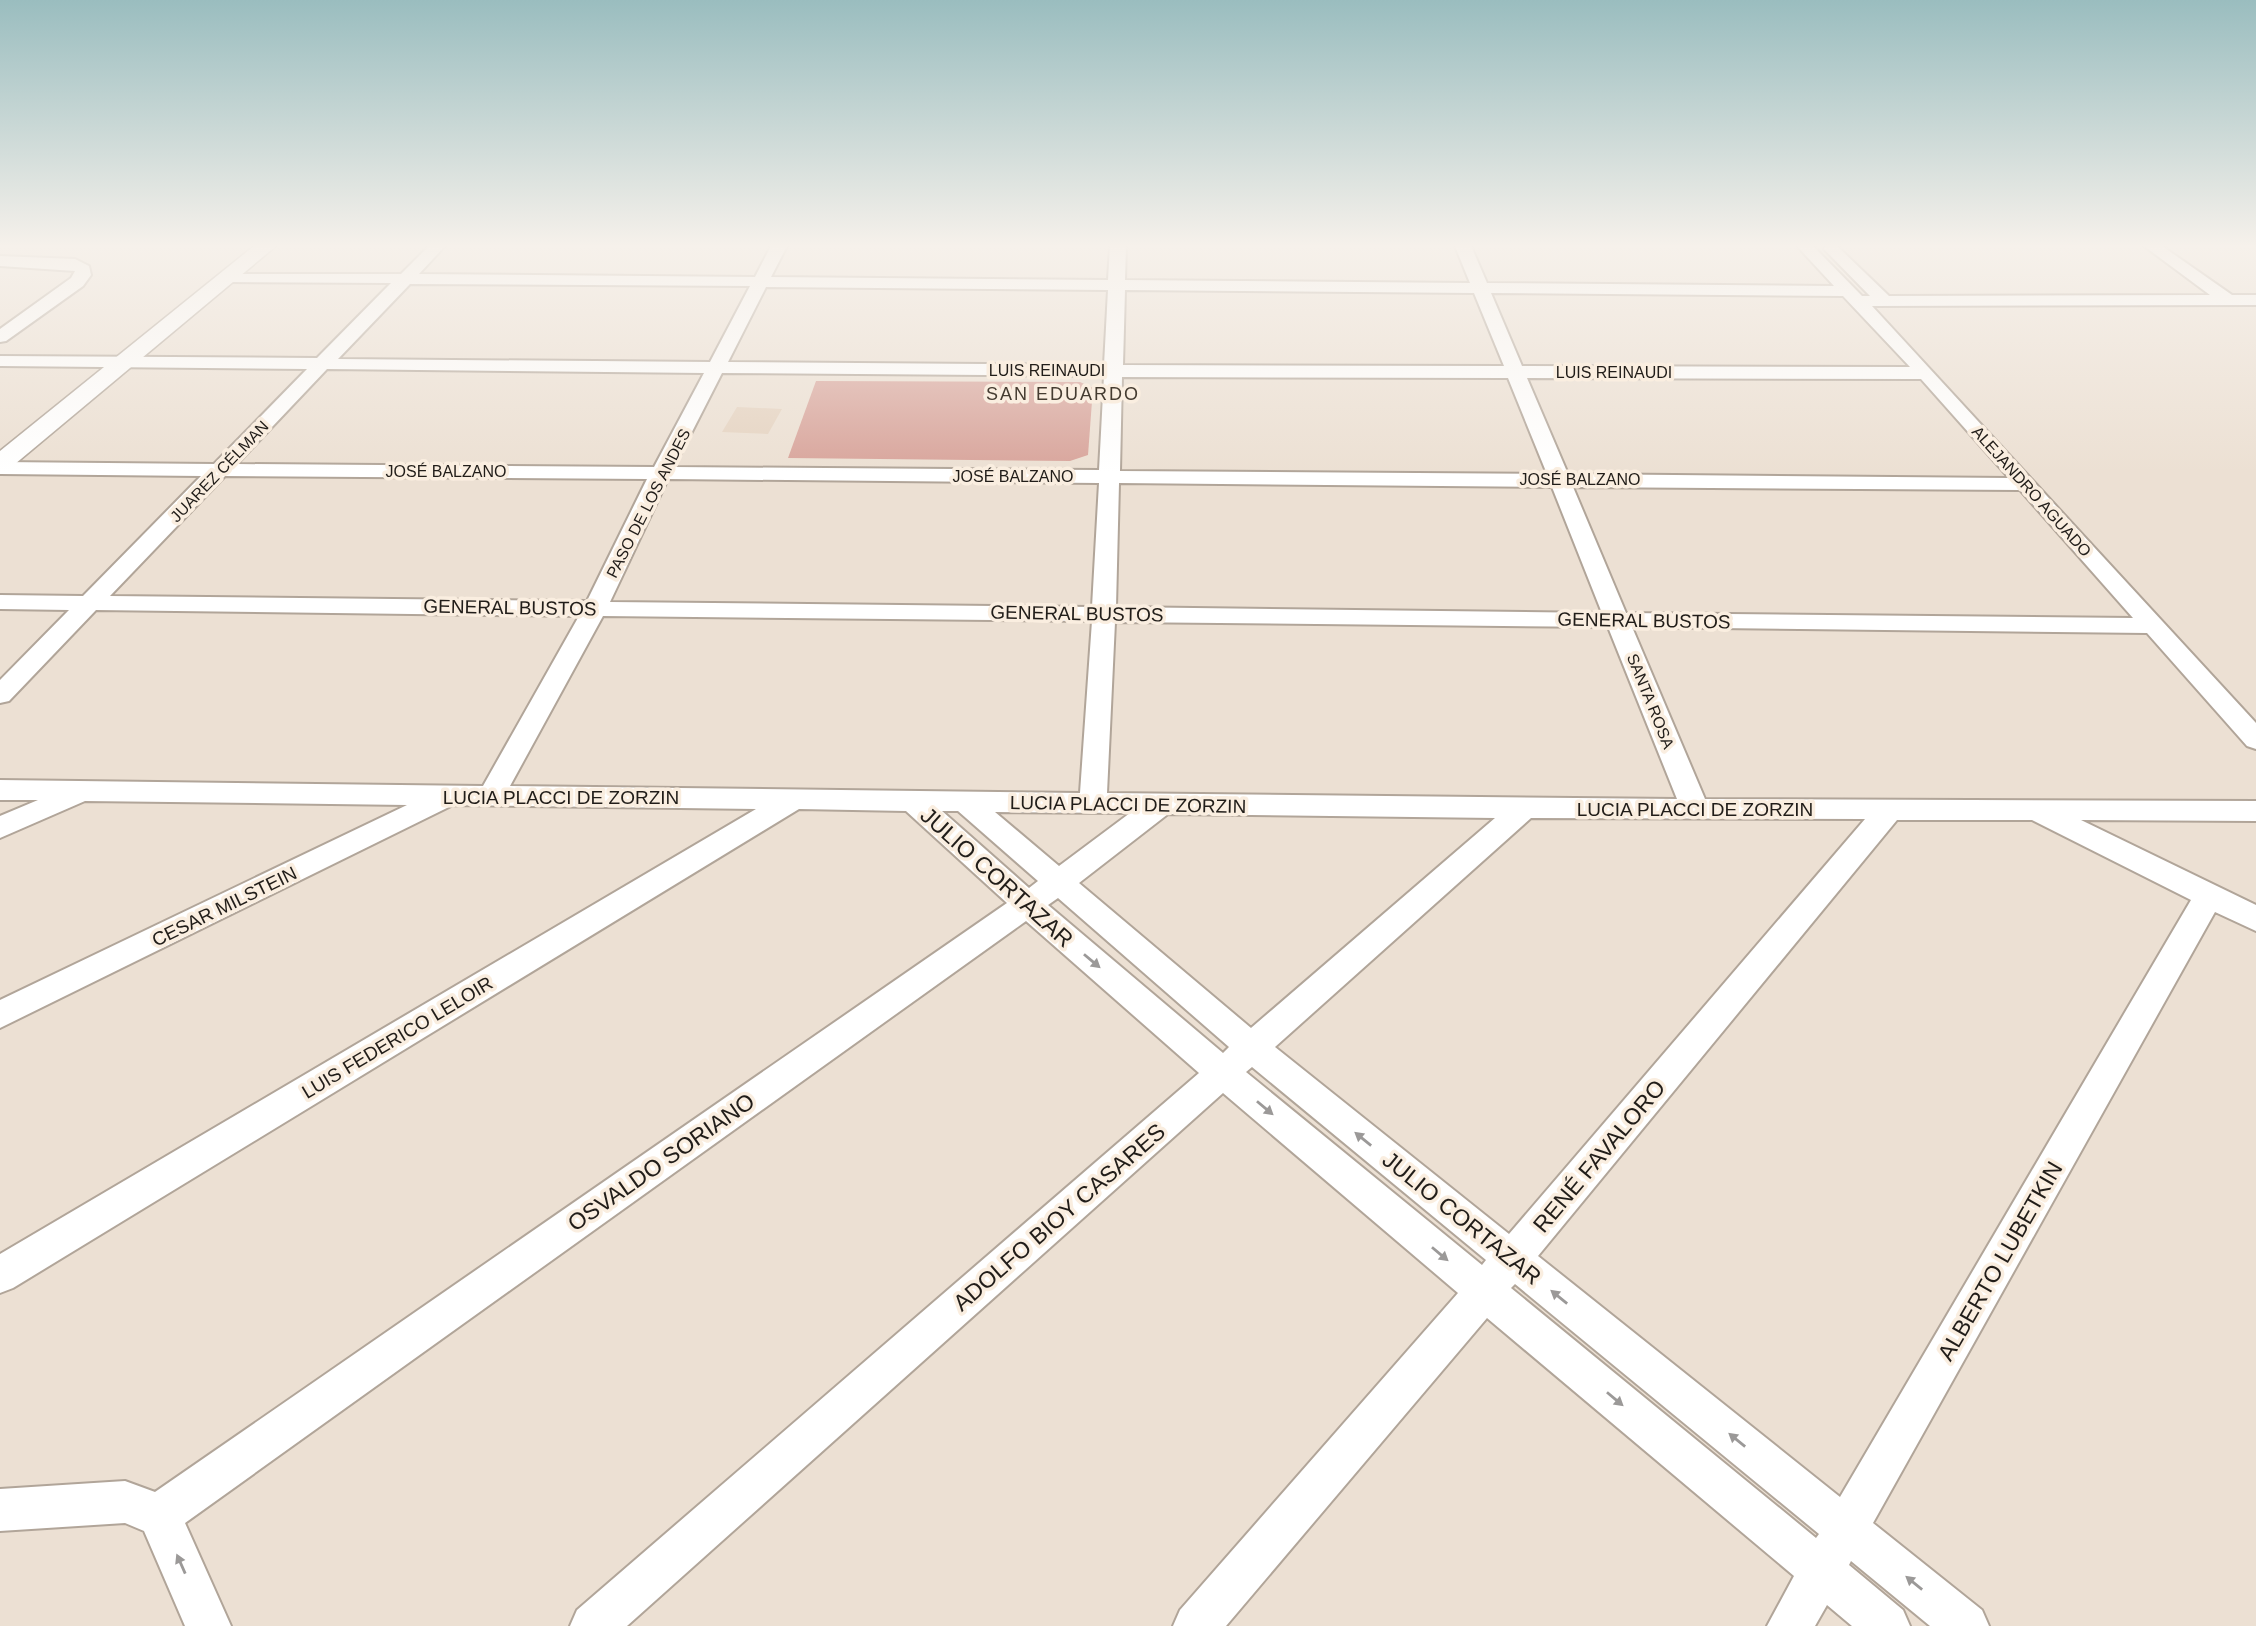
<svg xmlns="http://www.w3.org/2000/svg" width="2256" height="1626" font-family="Helvetica,sans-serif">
<rect width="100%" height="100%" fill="#ece0d3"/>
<path fill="#e5d3c1" d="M737,407L782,409L768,434L722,432Z"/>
<path fill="#d8a49b" d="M816,381L1080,382L1093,388L1088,455L1070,461L788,458Z"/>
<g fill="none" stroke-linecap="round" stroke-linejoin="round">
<defs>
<path id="minor" d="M429,246H445L419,274L755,277L771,246H787L771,277L1108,280L1110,246H1126L1125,280L1470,283L1455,246H1471L1487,283L1834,286L1797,246H1813L1862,296H1870L1824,249L1826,246H1837L1889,296L2210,295L2144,246H2162L2232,295H2256V305L1872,306L2256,723V749L2247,746L2147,633L1632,627L1705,799L2256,801V821L2081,820L2256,905V931L2215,912L1873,1523L1982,1610L1989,1626H1930L1851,1561L1849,1565L1903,1610L1910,1626H1852L1827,1605L1815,1626H1767L1794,1576L1487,1318L1226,1626H1173L1180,1610L1458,1293L1223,1093L627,1626H570L577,1610L1199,1073L1026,921L185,1523L231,1626H185L144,1531L125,1523L0,1531V1489L125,1481L155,1492L1007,903L906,811L799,809L13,1288L0,1293V1254L756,809L453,805L0,1028V1000L407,805L85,801L0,838V816L38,800H0V780L483,786L579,616L96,610L9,701L0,703V680L69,610L0,609V595L83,596L201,476L0,474V462L214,464L307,369L0,366V356L317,358L391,283L227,282L221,280L219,277L221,274H401ZM410,284L750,286L710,362L338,359ZM766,287L1108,290L1104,365L728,362ZM1125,290L1474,293L1504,366L1123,365ZM1491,293L1843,296L1910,367L1522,366ZM327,369L704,373L654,467L237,464ZM722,373L1104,376L1099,470L674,467ZM1122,377L1508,378L1547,474L1120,471ZM1527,378L1921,379L2009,478L1568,474ZM225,476L647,479L587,601L110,596ZM668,479L1099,483L1092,607L610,602ZM1119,483L1552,487L1602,613L1116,607ZM1573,487L2020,490L2133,618L1626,613ZM603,616L1092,621L1080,793L510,786ZM1115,622L1608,627L1677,799L1107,793ZM942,811H958L1038,881L1029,888ZM995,812L1130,813L1059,866ZM1168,814L1495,818L1251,1028L1079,883ZM1531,818L1865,819L1509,1234L1275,1047ZM1897,820H2032L2191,900L1840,1497L1538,1256ZM1058,898L1229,1047L1223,1053L1048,905ZM1252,1067L1486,1260L1482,1265L1246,1072ZM1515,1284L1819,1534L1816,1538L1511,1288Z
M0,256L75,259L89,266L91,275L83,286L6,341L0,342V329L71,278L75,271L0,266Z"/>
<path id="major" d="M254,246H276L9,469L0,472V451Z"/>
</defs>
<use href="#minor" stroke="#b1a599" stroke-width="4"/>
<use href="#major" stroke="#b1a599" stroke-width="3"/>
<use href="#minor" fill="#fff" fill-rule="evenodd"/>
<use href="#major" fill="#fff" fill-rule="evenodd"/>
</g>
<defs><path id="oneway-solid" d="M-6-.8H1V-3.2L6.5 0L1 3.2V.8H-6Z" transform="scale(1.75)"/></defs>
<g fill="#9b9998">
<use href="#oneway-solid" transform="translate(1092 961) rotate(40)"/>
<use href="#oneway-solid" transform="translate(1265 1108) rotate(40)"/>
<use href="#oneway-solid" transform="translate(1363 1139) rotate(-141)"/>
<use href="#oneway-solid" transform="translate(1440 1254) rotate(40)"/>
<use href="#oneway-solid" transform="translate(1559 1297) rotate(-141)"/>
<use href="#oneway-solid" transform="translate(1615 1399) rotate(40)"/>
<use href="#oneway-solid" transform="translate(1737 1440) rotate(-141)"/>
<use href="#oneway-solid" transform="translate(181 1564) rotate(-114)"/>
<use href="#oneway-solid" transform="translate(1914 1583) rotate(-141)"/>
</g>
<linearGradient id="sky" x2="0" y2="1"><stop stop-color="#9abdbf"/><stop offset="0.52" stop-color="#f6f1eb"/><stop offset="1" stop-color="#f6f1eb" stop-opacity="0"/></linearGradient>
<rect width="2256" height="473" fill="url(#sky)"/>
<g text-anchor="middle" stroke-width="7" stroke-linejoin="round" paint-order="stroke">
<g font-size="16" fill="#211d19" stroke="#faeee0">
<text x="1047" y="376">LUIS REINAUDI</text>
<text x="1614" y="378">LUIS REINAUDI</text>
<text transform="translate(219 471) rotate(-46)" y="6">JUAREZ CÉLMAN</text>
<text x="446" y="477">JOSÉ BALZANO</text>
<text x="1013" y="482">JOSÉ BALZANO</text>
<text x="1580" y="485">JOSÉ BALZANO</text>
<text transform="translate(2032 491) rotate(48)" y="6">ALEJANDRO AGUADO</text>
<text transform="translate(648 503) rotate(-63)" y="6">PASO DE LOS ANDES</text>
<text transform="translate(1651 701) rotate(68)" y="6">SANTA ROSA</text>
</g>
<g font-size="18" letter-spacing="2" fill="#453c31" stroke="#faeee0">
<text x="1063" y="400">SAN EDUARDO</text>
</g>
<g font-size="19" fill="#211d19" stroke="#faeee0">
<text transform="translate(510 607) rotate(1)" y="7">GENERAL BUSTOS</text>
<text transform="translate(1077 613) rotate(1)" y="7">GENERAL BUSTOS</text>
<text transform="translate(1644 620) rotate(1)" y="7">GENERAL BUSTOS</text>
<text x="561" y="804">LUCIA PLACCI DE ZORZIN</text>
<text transform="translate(1128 804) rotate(1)" y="7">LUCIA PLACCI DE ZORZIN</text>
<text x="1695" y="816">LUCIA PLACCI DE ZORZIN</text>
<text transform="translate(224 906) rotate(-26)" y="7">CESAR MILSTEIN</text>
<text transform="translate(397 1037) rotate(-31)" y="7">LUIS FEDERICO LELOIR</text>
</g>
<g font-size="23" fill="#211d19" stroke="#faeee0">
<text transform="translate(997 877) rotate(42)" y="8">JULIO CORTAZAR</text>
<text transform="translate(1599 1156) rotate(-50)" y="8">RENÉ FAVALORO</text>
<text transform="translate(661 1162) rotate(-35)" y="8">OSVALDO SORIANO</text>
<text transform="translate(1059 1217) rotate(-41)" y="8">ADOLFO BIOY CASARES</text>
<text transform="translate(1462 1218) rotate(39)" y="8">JULIO CORTAZAR</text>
<text transform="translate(2000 1261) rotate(-60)" y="8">ALBERTO LUBETKIN</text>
</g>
</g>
</svg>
